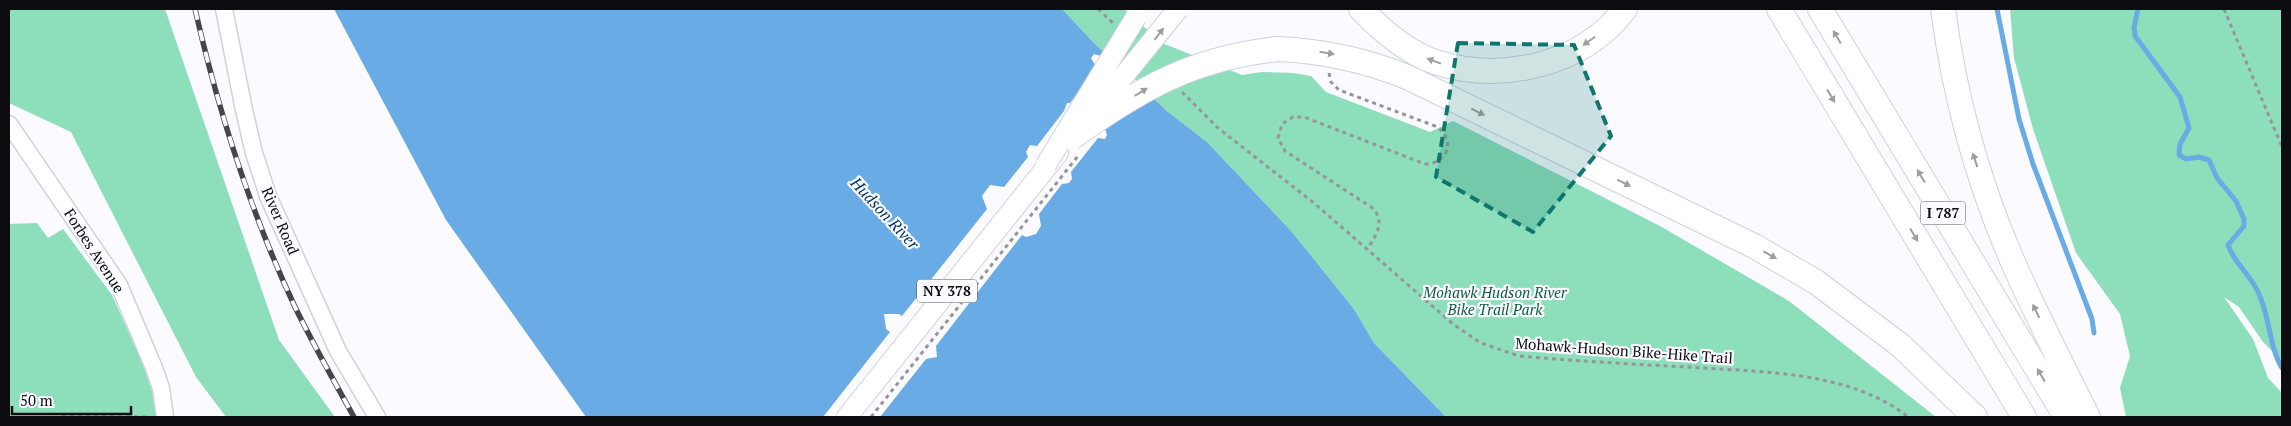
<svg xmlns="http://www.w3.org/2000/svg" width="2291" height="426" font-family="'PT Serif',serif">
<rect width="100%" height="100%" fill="#fafaff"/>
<path fill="#8ddeba" d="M9,9H165L279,340L335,417H226L196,377L71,132L9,103Z
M1062,9H1124L1162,43L1242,75L1262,72L1293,73L1311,76L1326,92L1430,132L1453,121L1660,226L1789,301L1936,417H1446L1374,343L1354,309L1292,232L1207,142L1168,112L1096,45Z
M2010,9H2282V361L2263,342L2239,307L2224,297L2253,339L2268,378L2282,393V417H2126L2120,388L2130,356L2120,314L2076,253L2033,129L2014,58Z
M37,223L48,238L63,229L112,295L142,362L161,417H9V224Z"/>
<path fill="#69abe5" d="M334,9H1062L1096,45L1168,112L1207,142L1292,232L1354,309L1374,343L1446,417H586L446,220Z"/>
<path fill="#fafaff" d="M1105,50L1140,84L1105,129L1107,135L1105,139L1098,138L1071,172L1072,179L1069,183L1062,184L1039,214L1041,226L1036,234L1026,237L1022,235L936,346L937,357L926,359L880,417H823L890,332L886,329L884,314H899L902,316L987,209L982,196L990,185L1004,187L1028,157L1026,152L1030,145L1037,146L1064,111L1067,103H1070L1080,90L1095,65L1091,58L1094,54L1101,56Z"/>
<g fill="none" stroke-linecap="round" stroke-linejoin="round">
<path stroke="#69abe5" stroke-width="5" d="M1997,9L2019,119L2033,164L2092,319L2094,333
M2138,9L2134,28L2135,36L2180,97L2189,128L2180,144L2179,155L2186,159L2199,157L2209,160L2217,178L2236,201L2244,219V226L2228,245C2234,263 2251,275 2259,294C2270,318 2269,346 2282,368"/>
<defs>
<path id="minor" d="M224,9L244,110L254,153L268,196L338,351L377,417
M9,124L119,285L154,368L161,388L165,417"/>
<path id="major" d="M847,417L1058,153"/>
<path id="highway" d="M1361,9C1382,31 1406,52 1435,62C1501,83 1582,66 1625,9
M1779,9L2024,417
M1820,9L2066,417
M1943,9C1954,93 1976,175 2009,253C2033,309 2061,363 2088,417
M1278,49C1324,51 1365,60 1407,77L1754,246L1816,282L1900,345L1975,417"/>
</defs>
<use href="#minor" stroke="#d0d1dc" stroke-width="19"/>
<use href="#major" stroke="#d0d1dc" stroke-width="22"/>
<use href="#highway" stroke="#d0d1dc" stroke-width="26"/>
<path stroke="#96969a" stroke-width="3" stroke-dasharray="4 4" stroke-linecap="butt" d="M1098,9L1114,24
M2224,9L2282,147
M1329,73L1331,82L1339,90L1435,126C1456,138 1449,164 1425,164L1304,117H1293L1282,124L1278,138L1285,151L1371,207C1386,220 1377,235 1367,249
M1182,92L1218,128L1314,203L1453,324L1481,343L1519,356C1575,361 1630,364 1686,367C1758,372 1849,370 1908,417
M62,416L149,417"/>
<use href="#minor" stroke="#fff" stroke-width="16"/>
<use href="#major" stroke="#fff" stroke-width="20"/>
<use href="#highway" stroke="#fff" stroke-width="24"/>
<defs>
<path id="rail" d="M195,9C218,110 251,213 295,307C313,344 334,381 354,417"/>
</defs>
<use href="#rail" stroke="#46464a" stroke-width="5.5"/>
<use href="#rail" stroke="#fafaff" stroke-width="4" stroke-dasharray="11" stroke-linecap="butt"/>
<defs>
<path id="major-bridge" d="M1088,120L1178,9
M1046,165L1136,17"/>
<path id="highway-bridge" d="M1071,138C1139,89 1193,58 1278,49"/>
</defs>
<use href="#major-bridge" stroke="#d0d1dc" stroke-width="22" stroke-linecap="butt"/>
<use href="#highway-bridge" stroke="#d0d1dc" stroke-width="26" stroke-linecap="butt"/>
<path stroke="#96969a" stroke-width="3" stroke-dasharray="4 4" stroke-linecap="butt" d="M871,417L1078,156"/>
<use href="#major-bridge" stroke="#fff" stroke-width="20"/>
<use href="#highway-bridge" stroke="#fff" stroke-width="24"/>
</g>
<defs><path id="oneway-solid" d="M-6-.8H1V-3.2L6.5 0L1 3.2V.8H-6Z" transform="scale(1.25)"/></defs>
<g fill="#9e9ea0">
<use href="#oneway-solid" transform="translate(1159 34) rotate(-52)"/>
<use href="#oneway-solid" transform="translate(1837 37) rotate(-121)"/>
<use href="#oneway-solid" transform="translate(1589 41) rotate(145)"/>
<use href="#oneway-solid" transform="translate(1327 53) rotate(9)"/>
<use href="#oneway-solid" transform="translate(1434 61) rotate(-160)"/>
<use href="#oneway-solid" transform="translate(1141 92) rotate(-31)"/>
<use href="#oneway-solid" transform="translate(1831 96) rotate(59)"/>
<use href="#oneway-solid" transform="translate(1478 112) rotate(26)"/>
<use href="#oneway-solid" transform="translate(1975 160) rotate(-108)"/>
<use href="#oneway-solid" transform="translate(1921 176) rotate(-121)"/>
<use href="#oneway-solid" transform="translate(1624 183) rotate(26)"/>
<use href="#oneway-solid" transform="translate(1914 235) rotate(59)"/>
<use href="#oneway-solid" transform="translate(1770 255) rotate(29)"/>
<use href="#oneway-solid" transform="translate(2036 311) rotate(-116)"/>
<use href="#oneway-solid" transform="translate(2041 375) rotate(-121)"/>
</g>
<path fill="#0f766e" fill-opacity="0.2" stroke="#0f766e" stroke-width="4" stroke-dasharray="10 6" stroke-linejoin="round" d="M1458,43L1574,45L1611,136L1533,232L1436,177Z"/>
<g text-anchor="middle" stroke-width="4.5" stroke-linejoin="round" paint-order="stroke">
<g fill="#fafaff" stroke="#545458" stroke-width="1">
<rect x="1920.5" y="201.5" width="45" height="23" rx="4"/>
<rect x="917" y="279.5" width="60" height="23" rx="4"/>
</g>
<g font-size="14" font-weight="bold" fill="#0d0d11">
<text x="1943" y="218">I 787</text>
<text x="947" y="296">NY 378</text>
</g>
<g font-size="15" fill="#0d0d11" stroke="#fafaff">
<text transform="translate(280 221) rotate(67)" y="5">River Road</text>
<text transform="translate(94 251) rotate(57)" y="5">Forbes Avenue</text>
<text transform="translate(1624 351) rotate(4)" y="5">Mohawk-Hudson Bike-Hike Trail</text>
</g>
<g font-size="15" font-style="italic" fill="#115d44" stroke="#fafaff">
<text x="1495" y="298">Mohawk Hudson River<tspan x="1495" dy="17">Bike Trail Park</tspan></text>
</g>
<g font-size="16" font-style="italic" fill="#003459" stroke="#fafaff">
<text transform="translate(885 213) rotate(47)" y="6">Hudson River</text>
</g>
</g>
<rect width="2291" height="426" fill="none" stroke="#0d0d11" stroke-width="20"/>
<path d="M12 406v8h119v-8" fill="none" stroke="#0d0d11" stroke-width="2.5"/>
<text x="20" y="406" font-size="15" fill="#0d0d11" stroke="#fafaff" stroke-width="4" paint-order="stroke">50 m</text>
</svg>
